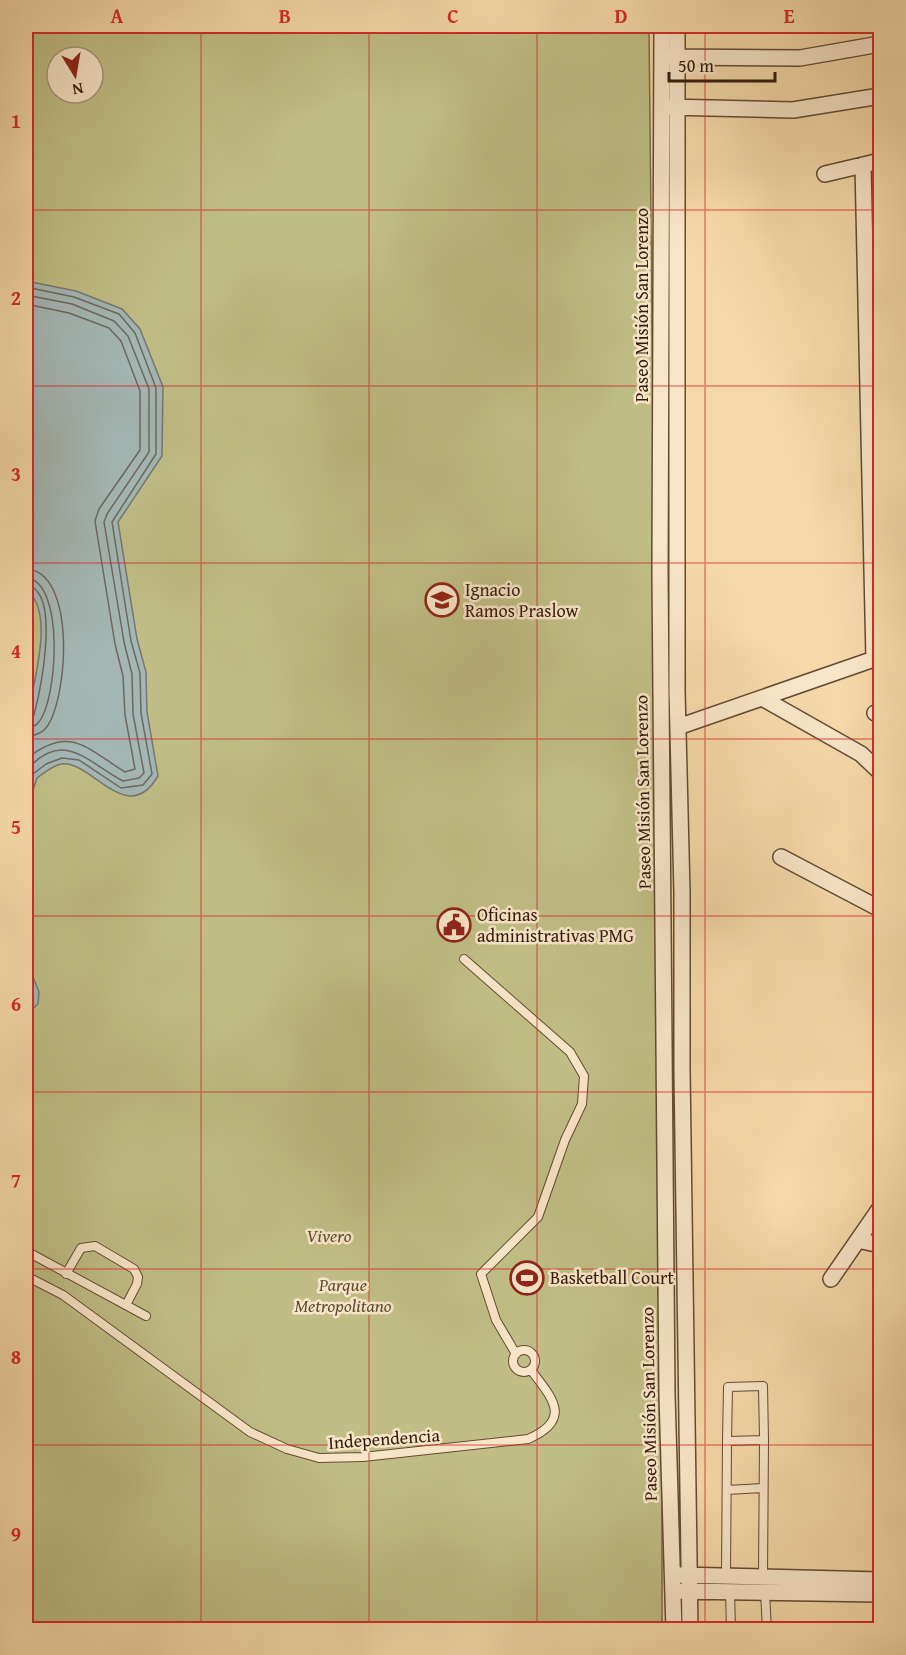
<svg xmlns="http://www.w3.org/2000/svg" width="906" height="1655" font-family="'Gentium Book Plus',serif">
<rect width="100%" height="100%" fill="#f6d9aa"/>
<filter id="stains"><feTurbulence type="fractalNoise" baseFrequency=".00333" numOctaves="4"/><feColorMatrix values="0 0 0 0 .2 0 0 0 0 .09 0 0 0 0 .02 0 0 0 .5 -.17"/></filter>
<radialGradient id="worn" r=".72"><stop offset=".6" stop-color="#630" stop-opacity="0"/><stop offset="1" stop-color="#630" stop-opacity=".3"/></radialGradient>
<path fill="#c0be86" stroke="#7a6c48" stroke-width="1.5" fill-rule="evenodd" d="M26,26H649L662,1306V1629L26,1630ZM57,57H93V93H57Z"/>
<path fill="#a4b7b5" stroke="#777871" stroke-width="1.5" d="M26,281L76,291L122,309L140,329L163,387L162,456L118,522L137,639L146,672L147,712L158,776C127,829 91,759 61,764C52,766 44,773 37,778L28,805L26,826C25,793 21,756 26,724C30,693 58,612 26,590Z
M26,959L39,992L38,1004L26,1015Z"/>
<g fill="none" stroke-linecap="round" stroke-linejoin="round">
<path stroke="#6c6860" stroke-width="1.5" d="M26,287L74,297L119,314L135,333L156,388V454L112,522L131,641L140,673L141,713L152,774L143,785L121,788L79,760L62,758L46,764L33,774L26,793
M26,295L72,304L114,321L128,336L149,389V452L107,514L104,522L124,642L132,674L133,714L144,773L139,778L123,781C88,763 63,727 26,771
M26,304L69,313L109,328L121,341L140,391V450L99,509L95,521L115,644L123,676L125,715L135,769L125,772C86,748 70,724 26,759
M26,569C77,571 68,700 46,728C41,734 33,736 26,737
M26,578C65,580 58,701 38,723C35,727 31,727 26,728
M26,585C62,590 40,692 34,715L26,720"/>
<defs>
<path id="service" d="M464,959L570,1052L584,1076L582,1104L565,1140L538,1217L481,1274L496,1320L516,1354
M26,1251L146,1316
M66,1274L81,1248L95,1246L134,1269L138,1277L137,1284L126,1305
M26,1276L63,1295L250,1432L287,1449L319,1458L363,1457L528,1439C574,1419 551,1397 531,1370
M513 1361a11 11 0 1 1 22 0a11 11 0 1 1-22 0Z
M727,1441L728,1387L763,1386L764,1440
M727,1490L763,1488
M726,1575L727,1441L764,1440L763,1576
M730,1591L731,1630
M765,1592L767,1630"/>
<path id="minor" d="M662,26L660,574L667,1395L674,1630
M677,26V691L682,892V1071L690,1630
M669,57L800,58L880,44
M668,107L793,110L880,96
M825,174L880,161
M762,698L861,754L880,772
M875,713L880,711
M678,727L874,659L863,165
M781,857L880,909
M858,1240L880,1245
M831,1279L880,1208
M680,1575L880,1580
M680,1591L880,1594"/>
</defs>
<use href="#service" stroke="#644a33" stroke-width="10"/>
<use href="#minor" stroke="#644a33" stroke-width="18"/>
<use href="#service" stroke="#f9e6c8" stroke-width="8"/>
<use href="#minor" stroke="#f9e6c8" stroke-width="15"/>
</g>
<path fill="none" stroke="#d62828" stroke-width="1.5" stroke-opacity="0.55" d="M201,26V1630M369,26V1630M537,26V1630M705,26V1630M26,210H880M26,386H880M26,563H880M26,739H880M26,916H880M26,1092H880M26,1269H880M26,1445H880"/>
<defs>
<symbol id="school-ring" viewBox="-11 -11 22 22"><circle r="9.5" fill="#f9e6c8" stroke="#8f2418" stroke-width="1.5"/><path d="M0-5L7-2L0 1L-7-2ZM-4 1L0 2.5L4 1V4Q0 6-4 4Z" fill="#8f2418"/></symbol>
<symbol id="civic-ring" viewBox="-11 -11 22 22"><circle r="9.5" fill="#f9e6c8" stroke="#8f2418" stroke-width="1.5"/><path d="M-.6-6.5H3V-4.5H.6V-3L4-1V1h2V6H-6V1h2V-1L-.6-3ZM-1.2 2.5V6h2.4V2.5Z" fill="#8f2418"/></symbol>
<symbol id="stadium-ring" viewBox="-11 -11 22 22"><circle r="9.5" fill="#f9e6c8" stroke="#8f2418" stroke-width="1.5"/><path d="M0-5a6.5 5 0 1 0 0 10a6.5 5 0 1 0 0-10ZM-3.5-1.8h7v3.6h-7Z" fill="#8f2418"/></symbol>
</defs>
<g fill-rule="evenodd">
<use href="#school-ring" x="423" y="581" width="38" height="38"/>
<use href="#civic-ring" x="435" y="906" width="38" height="38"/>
<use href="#stadium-ring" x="508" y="1259" width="38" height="38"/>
</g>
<g text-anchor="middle" stroke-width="5" stroke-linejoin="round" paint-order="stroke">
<g font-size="18" fill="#341a0b" stroke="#f9e6c8">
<text transform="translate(642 305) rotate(-90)" y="6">Paseo Misión San Lorenzo</text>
<text transform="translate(643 792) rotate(-91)" y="6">Paseo Misión San Lorenzo</text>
<text transform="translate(649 1404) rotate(-91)" y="6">Paseo Misión San Lorenzo</text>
<text transform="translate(384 1439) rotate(-4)" y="6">Independencia</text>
</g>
<g font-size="18" fill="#341a0b" stroke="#f9e6c8" text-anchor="start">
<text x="465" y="596">Ignacio<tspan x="465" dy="21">Ramos Praslow</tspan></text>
<text x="477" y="921">Oficinas<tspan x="477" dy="21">administrativas PMG</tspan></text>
<text x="550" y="1284">Basketball Court</text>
</g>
<g font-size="18" font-style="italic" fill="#5e4b30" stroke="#f9e6c8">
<text x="329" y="1242">Vivero</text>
<text x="343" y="1291">Parque<tspan x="343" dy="21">Metropolitano</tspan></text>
</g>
</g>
<rect width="906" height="1655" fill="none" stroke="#f6d9aa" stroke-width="66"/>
<g transform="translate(75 75) rotate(169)"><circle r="28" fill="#f9e6c8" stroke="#aa947c" stroke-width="1.5"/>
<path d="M0-4.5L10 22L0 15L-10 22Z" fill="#8f2418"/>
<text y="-9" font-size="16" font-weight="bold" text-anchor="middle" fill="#341a0b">N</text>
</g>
<path d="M669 72v9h106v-9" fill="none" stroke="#341a0b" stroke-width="3"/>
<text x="678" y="72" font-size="18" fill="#341a0b" stroke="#f9e6c8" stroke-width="4.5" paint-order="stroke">50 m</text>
<rect x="33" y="33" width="840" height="1589" fill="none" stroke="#d62828" stroke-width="2"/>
<g font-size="20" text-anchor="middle" font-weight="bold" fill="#d62828">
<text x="117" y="23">A</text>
<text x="285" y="23">B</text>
<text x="453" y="23">C</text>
<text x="621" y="23">D</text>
<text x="789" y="23">E</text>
<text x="16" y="128">1</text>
<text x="16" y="305">2</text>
<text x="16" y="481">3</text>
<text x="16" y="658">4</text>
<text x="16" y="834">5</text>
<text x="16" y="1011">6</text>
<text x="16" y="1187">7</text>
<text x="16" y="1364">8</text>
<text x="16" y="1541">9</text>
</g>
<rect width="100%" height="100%" filter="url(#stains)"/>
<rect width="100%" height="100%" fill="url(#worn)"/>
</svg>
